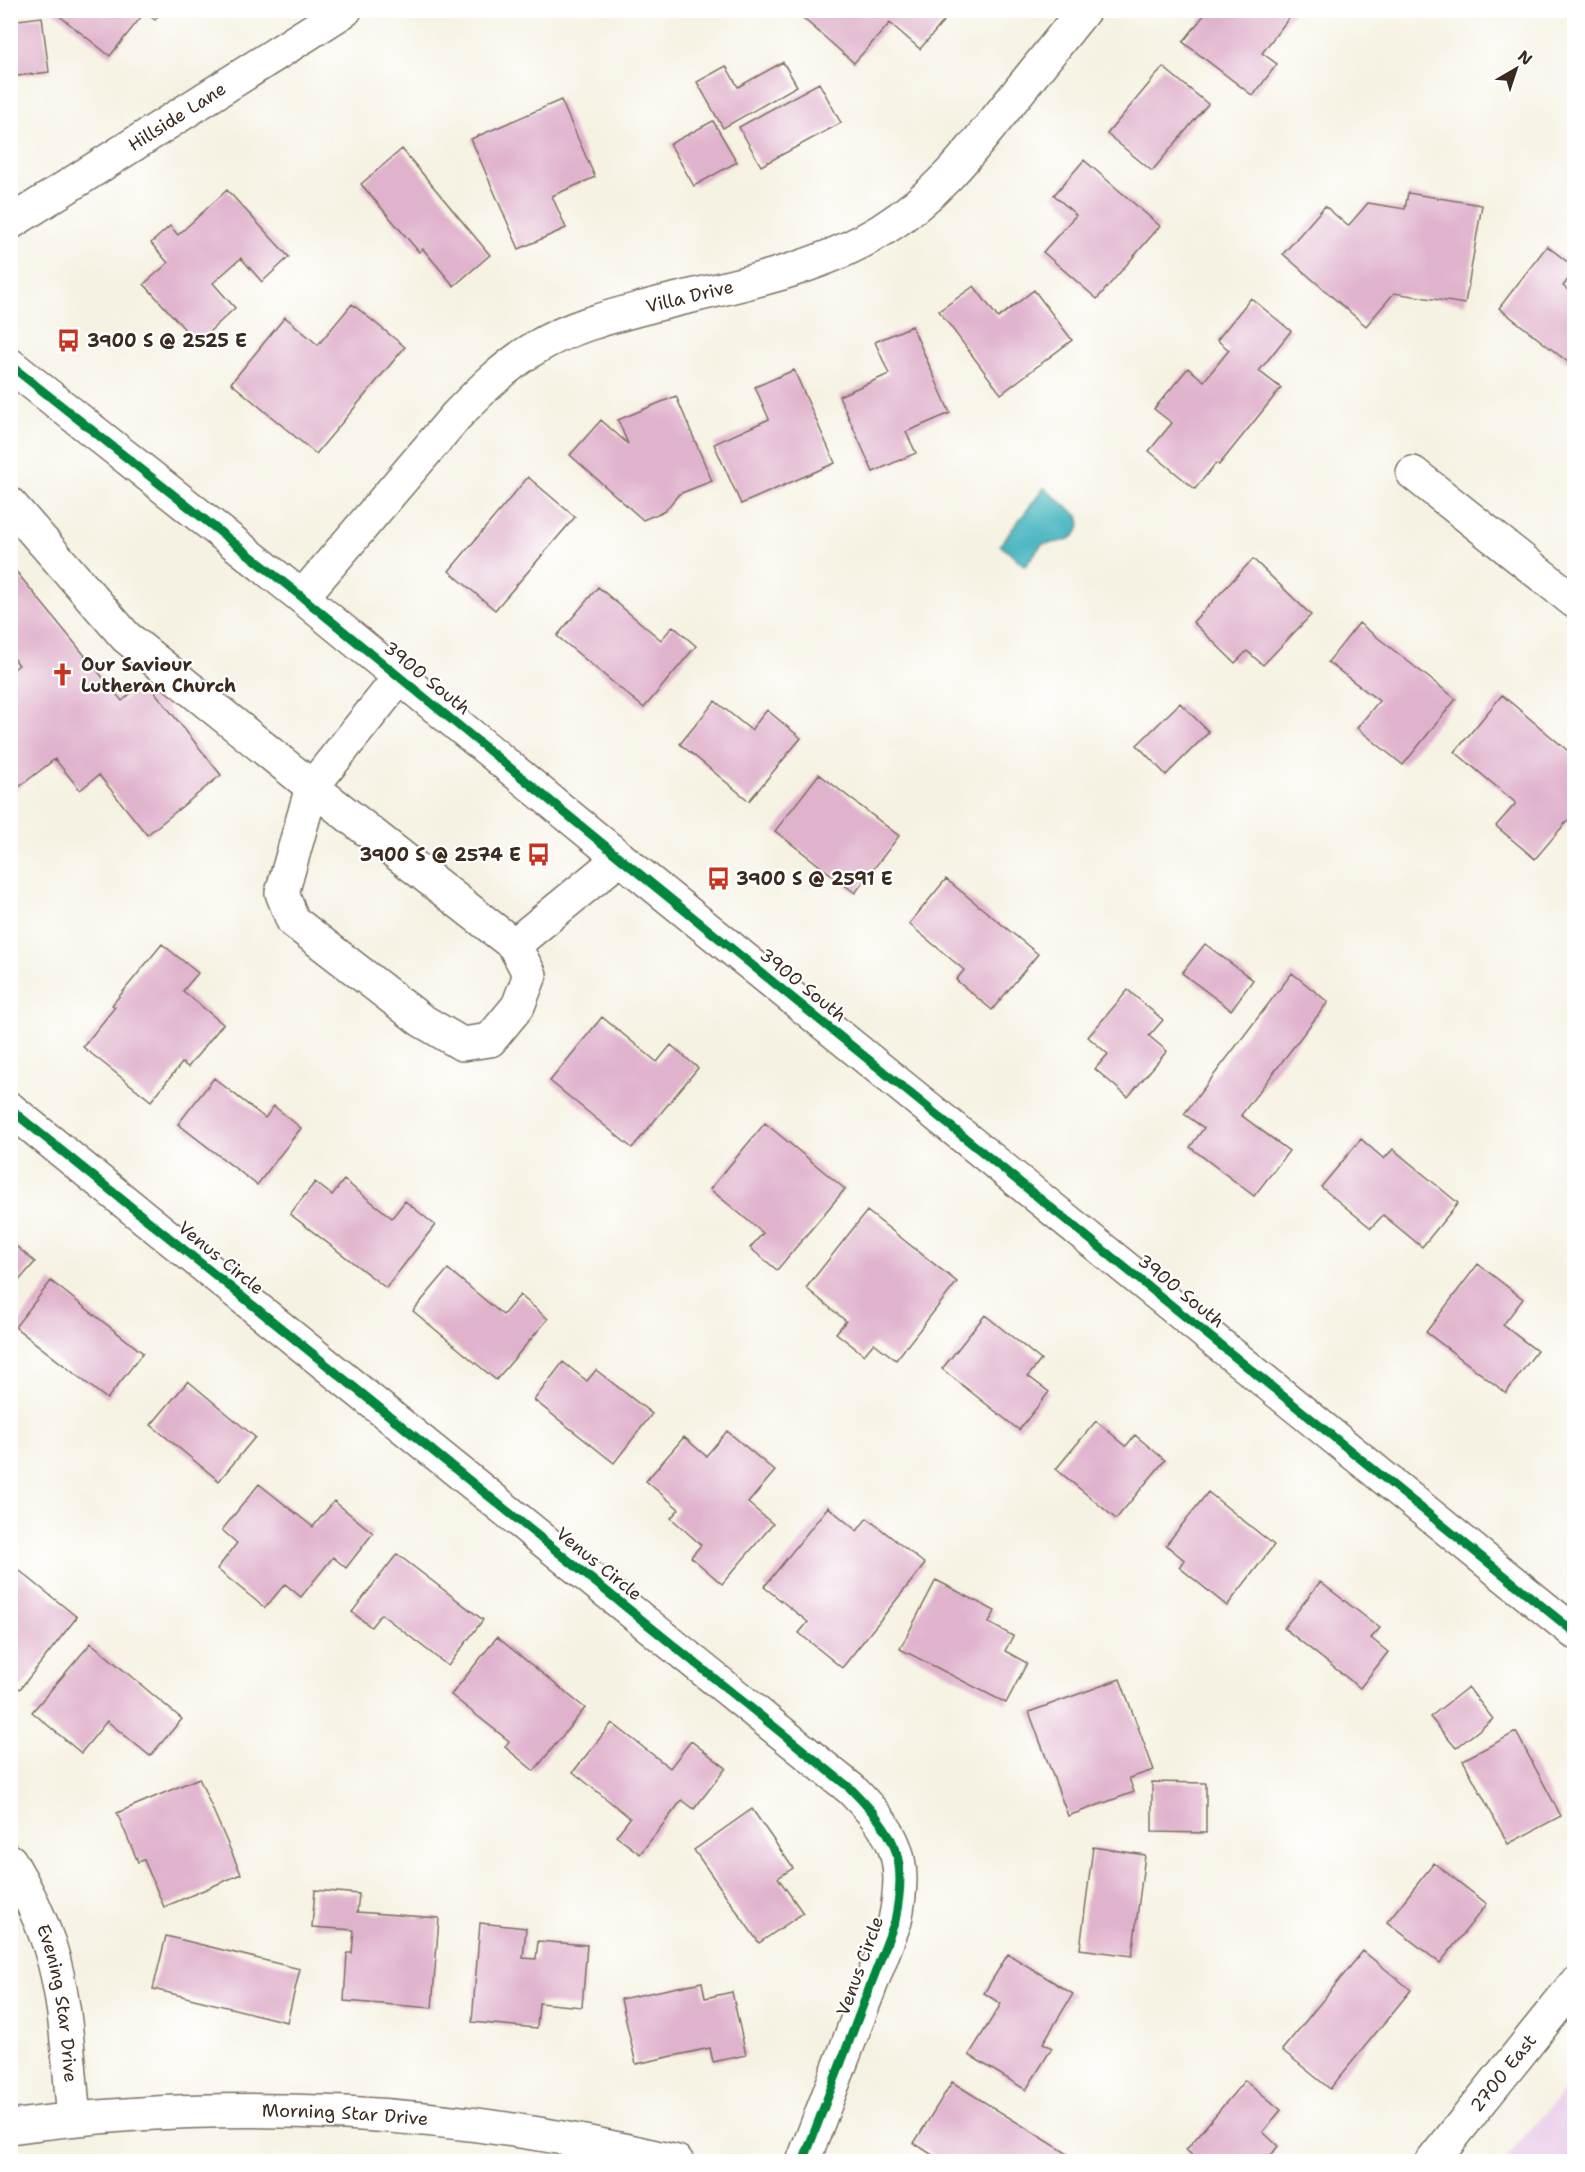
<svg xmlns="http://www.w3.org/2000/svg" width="1585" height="2172" font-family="'Shantell Sans',sans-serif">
<rect width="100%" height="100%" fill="#fff"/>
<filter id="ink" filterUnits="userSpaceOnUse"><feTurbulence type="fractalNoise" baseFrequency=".0167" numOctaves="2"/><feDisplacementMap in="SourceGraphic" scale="12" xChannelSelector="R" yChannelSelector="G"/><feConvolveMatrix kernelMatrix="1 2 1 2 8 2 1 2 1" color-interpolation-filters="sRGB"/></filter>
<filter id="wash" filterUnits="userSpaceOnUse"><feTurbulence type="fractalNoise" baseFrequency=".008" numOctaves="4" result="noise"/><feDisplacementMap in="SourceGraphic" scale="24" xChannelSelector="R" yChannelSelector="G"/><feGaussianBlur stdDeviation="1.35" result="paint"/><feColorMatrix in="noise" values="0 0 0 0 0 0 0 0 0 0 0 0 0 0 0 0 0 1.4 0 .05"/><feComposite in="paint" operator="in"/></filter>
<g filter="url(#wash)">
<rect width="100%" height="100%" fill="#f6f2e3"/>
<path fill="#ecd1ea" d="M1574,2079V2161H1505Z"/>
<path fill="#46b5bf" stroke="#40706e" stroke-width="1.5" d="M1044,488L1078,516C1087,540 1058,543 1042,544L1025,566L1000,545Z"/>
<g id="blocks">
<path fill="#e0b3cc" d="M52,10H162L155,20L145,12L110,56Z
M794,10H933L944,21L920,49L890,23L854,63Z
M1208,10H1295L1262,53L1277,64L1253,96L1183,42Z
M42,17L49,72L10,77V21Z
M783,62L797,86L723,128L697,82L726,66L738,87Z
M1163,67L1208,104L1152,171L1107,134Z
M819,83L841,123L761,166L739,127Z
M561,100L595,177L552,196L566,228L519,249L471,139Z
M713,121L737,162L694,186L670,144Z
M402,149L490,255L454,286L423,249L419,252L361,184Z
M1084,160L1160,226L1097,299L1043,252L1076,215L1054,195Z
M227,190L289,257L262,282L241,258L213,283L235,308L197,343L144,284L168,263L151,243L170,226L178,235Z
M1408,193L1482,205L1465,304L1394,293L1366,326L1283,254L1325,206L1348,226L1368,203L1405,209Z
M1547,246L1574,267V272L1563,286L1574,295L1573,366L1499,308Z
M974,286L998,318L1034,290L1072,340L1001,394L939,311Z
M1251,298L1291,331L1259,371L1281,388L1219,465L1216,463L1195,489L1149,451L1172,423L1154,409L1188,368L1204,381L1229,350L1217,340Z
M352,304L405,347L316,454L231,383L285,317L318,345Z
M912,326L950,413L906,432L916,453L873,472L839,396L889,374L875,342Z
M794,370L835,463L741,504L714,444L769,419L755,387Z
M676,396L712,481L679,494L665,511L643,520L570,455L601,420L628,444L618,420Z
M528,477L575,517L495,610L449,571Z
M1253,559L1311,615L1263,665L1247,651L1235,663L1193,622Z
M10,564L122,701L146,681L221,775L147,835L99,775L80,790L55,759L10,794V672L19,665L10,654Z
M598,587L661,640L673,626L696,646L644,708L557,636Z
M1359,623L1456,699L1403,765L1357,728L1379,701L1328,662Z
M1502,695L1574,756V813L1535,859L1496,826L1516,803L1455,752Z
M715,701L751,730L767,710L801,738L749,801L680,744Z
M1180,703L1209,732L1166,775L1137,745Z
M819,774L899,836L855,893L775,831Z
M946,879L1038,954L992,1010L956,980L964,970L909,924Z
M162,944L198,973L183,991L223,1024L188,1067L182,1063L151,1101L83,1047L115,1007L112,1005Z
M1205,944L1253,980L1231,1010L1182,973Z
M1292,973L1328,1002L1241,1115L1289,1151L1254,1196L1190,1147L1204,1128L1184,1114Z
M1128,990L1163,1020L1149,1036L1167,1051L1128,1097L1095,1069L1108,1054L1088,1037Z
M602,1017L657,1062L671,1045L698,1068L632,1148L550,1081Z
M214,1078L265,1118L274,1106L301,1128L257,1185L178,1124Z
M765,1123L845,1189L777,1270L750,1248L763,1233L710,1189Z
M1361,1139L1384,1159L1393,1149L1458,1203L1422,1247L1383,1215L1371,1228L1321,1187Z
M344,1180L392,1218L405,1201L435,1225L386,1288L290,1214L315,1182L332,1195Z
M867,1211L957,1282L896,1360L874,1343L864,1355L836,1333L846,1321L806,1288Z
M10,1241L35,1262L10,1291Z
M1478,1264L1523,1299L1503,1325L1537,1351L1506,1393L1426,1332Z
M448,1269L503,1315L520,1295L548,1319L496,1380L413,1311Z
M51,1281L143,1353L107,1399L15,1327Z
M985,1315L1041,1360L1028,1376L1049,1392L1019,1430L942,1369Z
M563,1362L587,1381L596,1370L652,1414L614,1463L534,1400Z
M188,1381L255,1437L219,1481L151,1425Z
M1096,1421L1126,1446L1135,1435L1165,1460L1116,1519L1056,1469Z
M727,1431L775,1471L748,1503L773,1524L722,1584L691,1557L701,1545L671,1518L679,1509L646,1481L684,1437L706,1456Z
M259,1484L313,1527L334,1501L373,1533L346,1568L333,1557L301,1597L285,1584L265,1608L217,1569L237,1543L222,1530Z
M1208,1492L1274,1545L1227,1606L1179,1567L1184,1560L1166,1545Z
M828,1507L857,1531L867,1518L925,1564L842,1668L799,1633L808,1622L764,1587Z
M397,1554L483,1620L448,1666L381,1614L371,1627L352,1612Z
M10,1563L77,1617L20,1689L10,1681Z
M936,1580L995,1611L989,1623L1013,1636L1005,1651L1027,1663L1006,1703L900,1649Z
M1320,1582L1380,1628L1371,1638L1388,1652L1360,1688L1284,1628Z
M497,1637L585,1708L534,1771L505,1747L509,1741L451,1695Z
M91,1643L182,1719L150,1756L107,1721L81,1753L32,1712Z
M1120,1679L1154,1770L1129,1778L1134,1792L1068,1816L1029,1712Z
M1468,1687L1493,1719L1456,1748L1430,1717Z
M612,1723L670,1768L691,1741L726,1768L694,1809L682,1800L640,1854L616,1836L630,1818L573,1772Z
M1516,1732L1561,1816L1508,1844L1463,1760Z
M199,1778L241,1874L164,1907L144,1860L138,1862L117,1813Z
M1152,1782L1206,1783V1833L1152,1832Z
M752,1809L793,1868L778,1878L803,1913L759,1943L694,1850Z
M1093,1847L1145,1855L1132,1956L1080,1949Z
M1434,1863L1487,1904L1440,1963L1387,1922Z
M315,1890L359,1894L357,1912L439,1918L432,2008L344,2001L347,1953H352L354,1930L312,1927Z
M480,1923L526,1928L523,1958L536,1959L538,1941L587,1945L582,2007L539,2003L537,2028L472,2022Z
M166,1936L300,1969L287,2022L153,1989Z
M1363,1951L1411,1990L1330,2089L1282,2050Z
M1008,1954L1073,1994L1043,2043L1052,2048L1026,2090L969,2055L1001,2004L984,1993Z
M702,1982L705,1998L732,1992L746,2055L713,2062L710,2048L636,2064L621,1999Z
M1245,2080L1281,2110L1263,2132L1278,2146L1266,2162H1200L1186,2150Z
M952,2082L1068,2154L1064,2162H943L914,2143Z
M1574,2149V2162H1565Z"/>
</g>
</g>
<g filter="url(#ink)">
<use href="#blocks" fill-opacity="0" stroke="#7c7063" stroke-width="1.5"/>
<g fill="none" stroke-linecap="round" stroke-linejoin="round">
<defs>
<g id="minor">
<path id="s1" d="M10,223L345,10"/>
<path d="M1413,473L1574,601"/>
<path d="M10,504L126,637L312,787L400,677"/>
<path id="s2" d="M302,597L456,416C480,391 505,366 535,348C571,326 613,316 654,305C731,286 814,272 882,230C936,196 968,155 1007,106C1033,74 1058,42 1084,10"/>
<path d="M514,945L530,975L518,1006L490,1040L462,1044L421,1020L293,921L282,893L312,787L514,945L620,858"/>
<path d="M10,1109L851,1789C896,1835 908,1856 895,1921L803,2162"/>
<path id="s3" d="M10,1861C26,1888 39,1915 49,1944C67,2000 68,2061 74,2118"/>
<path id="s4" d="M10,2127C232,2096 460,2109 677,2162"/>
<path id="s5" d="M1432,2162L1574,1985"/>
</g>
<path id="major" d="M10,365L302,597L620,858L1574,1632"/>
</defs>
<use href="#minor" stroke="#7c7063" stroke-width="36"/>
<use href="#major" stroke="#7c7063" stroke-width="36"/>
<use href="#minor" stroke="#fff" stroke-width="33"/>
<use href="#major" stroke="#fff" stroke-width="33"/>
<defs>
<path id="cycleway" d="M10,365L302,597L620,858L1574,1632
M10,1109L851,1789C896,1835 908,1856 895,1921L803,2162"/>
</defs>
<use href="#cycleway" stroke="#fff" stroke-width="13"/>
<use href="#cycleway" stroke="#00873e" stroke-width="9"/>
</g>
</g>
<defs>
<symbol id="bus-bare" viewBox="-9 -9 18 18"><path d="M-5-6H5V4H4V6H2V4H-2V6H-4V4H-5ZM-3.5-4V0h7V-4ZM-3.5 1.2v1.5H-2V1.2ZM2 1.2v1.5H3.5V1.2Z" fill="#c8321e" stroke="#fff" stroke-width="2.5" paint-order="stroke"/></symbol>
<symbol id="church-bare" viewBox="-9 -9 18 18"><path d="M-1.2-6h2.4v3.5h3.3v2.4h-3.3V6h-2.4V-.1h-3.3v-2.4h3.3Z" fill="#c8321e" stroke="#fff" stroke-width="2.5" paint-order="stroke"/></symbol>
</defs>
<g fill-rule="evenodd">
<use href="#bus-bare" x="52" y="324" width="33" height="33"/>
<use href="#church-bare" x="46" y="658" width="33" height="33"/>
<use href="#bus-bare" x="522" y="838" width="33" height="33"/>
<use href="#bus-bare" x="702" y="862" width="33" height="33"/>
</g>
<g text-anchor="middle" stroke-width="4.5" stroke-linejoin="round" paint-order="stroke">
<g font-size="18" fill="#3b2a1e" stroke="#fff">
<text dy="6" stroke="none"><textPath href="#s1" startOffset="198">Hillside Lane</textPath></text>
<text dy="6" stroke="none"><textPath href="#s2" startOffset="506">Villa Drive</textPath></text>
<text transform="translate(427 678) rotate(39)" y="6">3900 South</text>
<text transform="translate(803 985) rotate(39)" y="6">3900 South</text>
<text transform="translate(221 1258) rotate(39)" y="6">Venus Circle</text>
<text transform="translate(1181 1291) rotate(39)" y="6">3900 South</text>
<text transform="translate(599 1564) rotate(39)" y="6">Venus Circle</text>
<text transform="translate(860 1966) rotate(-70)" y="6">Venus Circle</text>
<text dy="6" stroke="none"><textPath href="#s3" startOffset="152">Evening Star Drive</textPath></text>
<text dy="6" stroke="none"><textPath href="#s5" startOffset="114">2700 East</textPath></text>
<text dy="6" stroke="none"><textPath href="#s4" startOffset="336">Morning Star Drive</textPath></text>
</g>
<g font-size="18" font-weight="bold" fill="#3b2a1e" stroke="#fff" text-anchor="start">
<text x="87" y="347">3900 S @ 2525 E</text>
<text x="81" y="671">Our Saviour<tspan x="81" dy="21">Lutheran Church</tspan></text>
<text x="521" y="861" text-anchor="end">3900 S @ 2574 E</text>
<text x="736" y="885">3900 S @ 2591 E</text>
</g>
</g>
<rect width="1585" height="2172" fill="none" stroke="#fff" stroke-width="36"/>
<g transform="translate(1516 69) rotate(39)" stroke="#ffffff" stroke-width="4.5" paint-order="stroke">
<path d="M0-4.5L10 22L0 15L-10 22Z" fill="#3b2a1e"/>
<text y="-9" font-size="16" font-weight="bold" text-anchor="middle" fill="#3b2a1e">N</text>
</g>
</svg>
